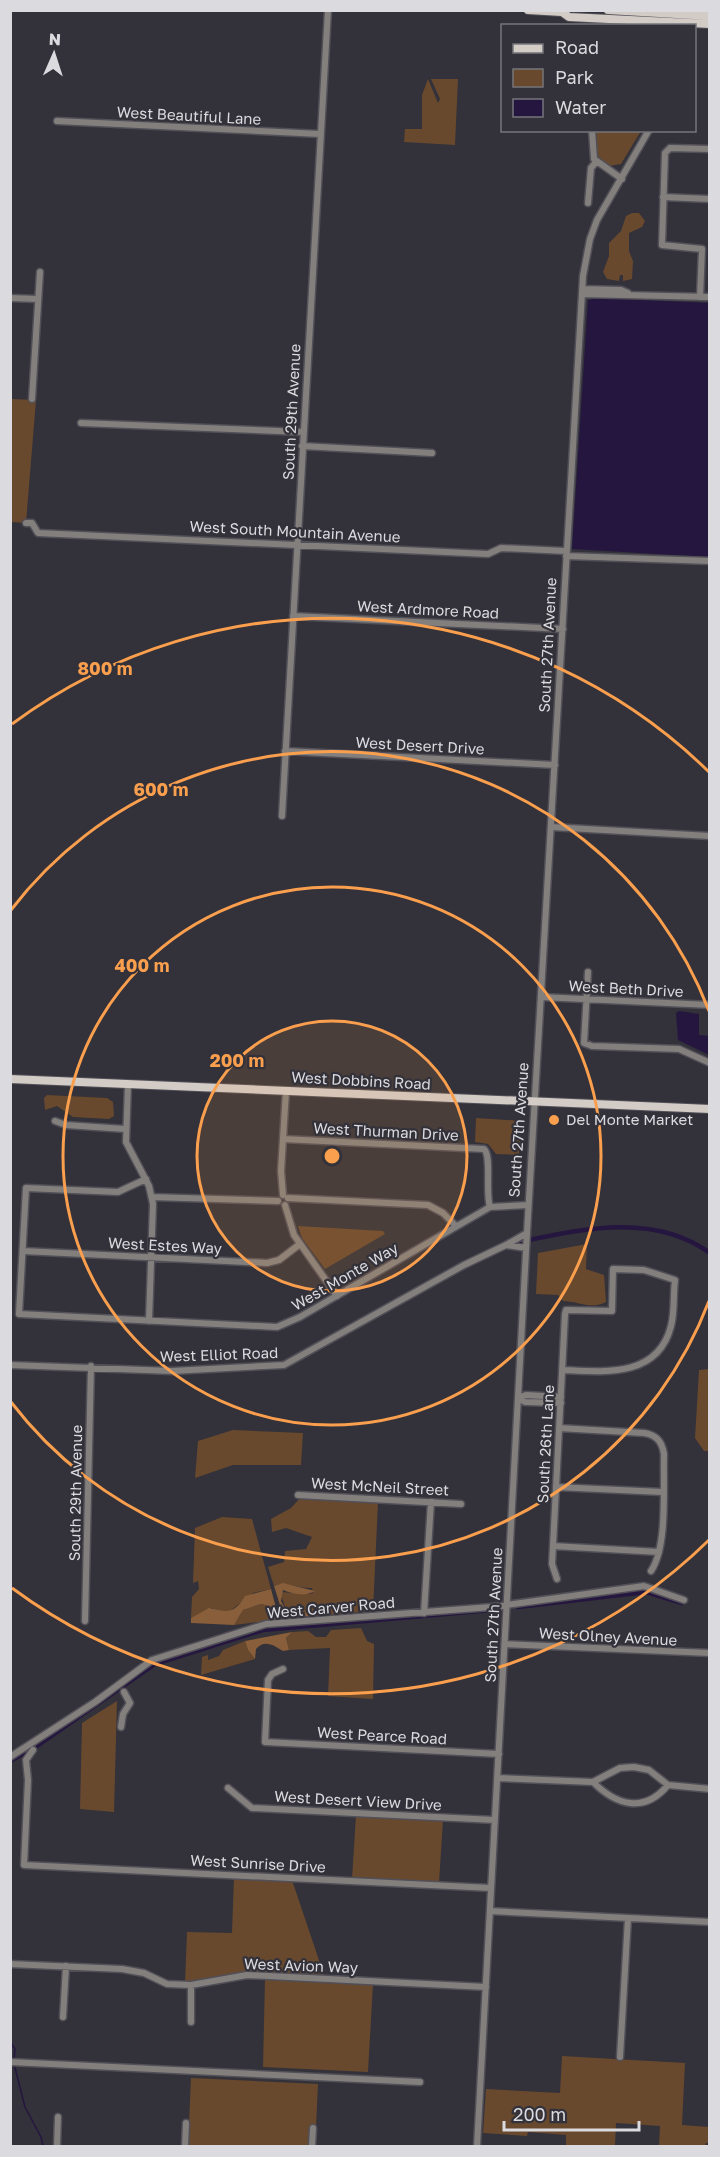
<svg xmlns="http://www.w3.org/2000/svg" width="720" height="2157" font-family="'Golos Text',sans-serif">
<rect width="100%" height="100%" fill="#333139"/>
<path fill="#68492e" d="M428,79L438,103L440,99L431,79H458L455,145L404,142L405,129H422V95Z
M596,131H641L621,164L609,166L596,155Z
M632,213H639L645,221L642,227L629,233V251L633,261L632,279L623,281V275H620L619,281L607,279L603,272L609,256V243L621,231L626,216Z
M11,399L36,400L26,523L11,522Z
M47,1095L107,1098L113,1102L114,1116L109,1119L73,1117L57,1106L45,1110L44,1098Z
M476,1118L522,1121L519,1155L496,1154L488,1144L475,1142Z
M298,1226L383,1231L385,1234L325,1269L302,1238Z
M587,1244L586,1269L604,1275L606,1302C592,1310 577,1301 563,1301L558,1295L536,1294L538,1253Z
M709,1369L710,1451H704L695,1438L699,1370Z
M233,1430L303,1433L301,1465H233L195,1478L198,1441Z
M302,1496L378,1502L373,1611L325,1615L286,1610L280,1592L309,1594L313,1593L312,1588C300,1589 284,1581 274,1586L268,1567L284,1562L285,1551L306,1549L312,1537L286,1528L272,1532L271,1519L291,1508Z
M222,1517L252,1519L271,1589L253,1593L230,1611L220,1613L212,1608L191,1618L192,1597L199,1589L198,1581L193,1583L195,1528Z
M261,1604L269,1606L273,1620L234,1625L243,1610Z
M361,1628L367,1641L374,1644L373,1699L328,1696L330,1648L289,1650L286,1638L292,1632L308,1631L316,1637H326L331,1630Z
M245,1641L248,1650L255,1659L201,1675L202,1657L208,1655V1660L219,1656L223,1650Z
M117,1701L114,1812L80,1809L82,1723Z
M356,1815L443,1820L439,1883L352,1879Z
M234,1876L292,1880L324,1975L248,1972L185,1983L187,1932L232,1933Z
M265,1979L373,1984L368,2072L263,2067Z
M562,2056L685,2063L682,2125L709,2127L710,2143H706L705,2146H659L660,2126L616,2123L615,2146H566V2135L528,2132L527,2136L483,2133L486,2089L560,2093Z
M191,2078L318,2084L316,2127L309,2146H188Z"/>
<path fill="#895e3a" d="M283,1583L315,1591C305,1597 293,1594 283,1590L281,1601L286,1610L325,1615L284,1618L274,1586Z
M271,1589L279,1619L273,1620L269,1606L261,1604L243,1610L234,1625L191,1623V1618L209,1608C226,1612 234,1615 245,1596Z
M292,1632L286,1638L289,1650L283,1651C274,1645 264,1639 256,1649L255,1659L248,1650L245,1641Z"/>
<path fill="#251640" d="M598,298L709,303V557L572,549L588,300Z
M679,1011L699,1014V1035L709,1036V1055L678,1040L676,1013Z"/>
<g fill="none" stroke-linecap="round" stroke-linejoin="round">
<path stroke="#251640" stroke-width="1.5" d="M10,2042L15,2049L14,2059
M14,2064L25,2107L41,2137L43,2146"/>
<path stroke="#251640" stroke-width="4.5" d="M519,1242C582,1229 653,1212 710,1253
M518,1607L646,1592L682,1603
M37,1746L155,1664L263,1630L503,1609
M10,1761L26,1752"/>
<defs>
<path id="minor" d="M57,121L320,134
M592,130L594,159L622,179
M663,197L710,199
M588,203L591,168L596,162
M583,289L621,290L628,293
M582,294L710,297
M700,297L702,249L662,245L665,153L670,148L710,149
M10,298L38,299
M32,399L40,272
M81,423L303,432
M302,446L432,453
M26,523H32L38,533L488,554L501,548L566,551
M566,556L710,561
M293,616L563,629
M285,751L555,765
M282,816L328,10
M551,827L710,836
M588,972L584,1043L592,1046L679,1049L710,1063
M541,997L710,1005
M128,1084L126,1142L149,1186L153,1204L149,1321
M55,1121L66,1125L125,1129
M283,1139L484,1149C492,1156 485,1193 490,1207
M146,1179L118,1192L26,1188L19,1314L277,1327L300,1317L490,1207L528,1205
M283,1195L281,1171L286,1091
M152,1197L278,1201
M288,1198L428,1205L443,1213L456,1226
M285,1205L294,1235L337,1296
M506,1245L527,1233
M23,1251L267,1263L279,1260L300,1244
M10,1365L172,1371L284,1365L464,1265L506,1245L526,1248
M518,1398L525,1402L561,1403
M518,1398L526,1395L561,1397
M559,1428L644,1433C657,1435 662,1442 664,1454C663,1486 668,1546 651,1571
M556,1487L662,1492
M298,1495L461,1504
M553,1546L659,1552
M557,1579L552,1564L553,1546L565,1314L566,1310L612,1311L613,1269L644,1270L675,1280C673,1295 675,1311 671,1326C658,1378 604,1372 563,1370
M424,1613L431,1502
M85,1621L91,1366
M505,1644L710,1653
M283,1669L272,1674L268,1680L265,1742L499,1754
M121,1727L123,1714L130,1703L124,1692
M33,1750L26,1760L28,1780L24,1865L491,1888
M10,1757L95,1702L152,1660L266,1624L491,1607L644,1586L684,1600
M498,1778L593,1782L620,1768L634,1767L649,1770L668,1785L710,1789
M593,1782C616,1805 644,1814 668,1785
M228,1788L252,1808L495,1820
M490,1911L710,1922
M10,1964L122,1969L144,1973L167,1984L191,1985L247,1975L486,1987
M191,1985V2022
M63,2017L66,1966
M620,2057L628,1918
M10,2062L420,2082
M57,2146L58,2117
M185,2146L186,2123
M312,2146L313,2128
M477,2146L527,1233L583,276L590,239L597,220L649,130"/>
<path id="major" d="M528,10L562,12L569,17L710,24
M608,10L710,16
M10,1079L710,1109"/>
</defs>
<use href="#minor" stroke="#514f57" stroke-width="9"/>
<use href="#major" stroke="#514f57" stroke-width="10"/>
<use href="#minor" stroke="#837f7d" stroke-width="6"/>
<use href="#major" stroke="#d3ccc6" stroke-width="8"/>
</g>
<circle cx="332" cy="1156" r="135" fill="#fa9f4e" fill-opacity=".12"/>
<g fill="none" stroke="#fa9f4e" stroke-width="3">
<circle cx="332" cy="1156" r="135"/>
<circle cx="332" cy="1156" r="269"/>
<path d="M709 1301A404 404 0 0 1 11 1402M11 910A404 404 0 0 1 709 1011"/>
<path d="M709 1540A538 538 0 0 1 12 1588M12 724A538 538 0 0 1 709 772"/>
</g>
<circle fill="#fa9f4e" stroke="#333139" stroke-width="2" cx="554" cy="1120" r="6"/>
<g text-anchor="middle" stroke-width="4.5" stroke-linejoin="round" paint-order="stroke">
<g font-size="15" fill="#dbdadf" stroke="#333139">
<text transform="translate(189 116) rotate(3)" y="5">West Beautiful Lane</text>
<text transform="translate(292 412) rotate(-87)" y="5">South 29th Avenue</text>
<text transform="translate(295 532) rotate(3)" y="5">West South Mountain Avenue</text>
<text transform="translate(428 610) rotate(3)" y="5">West Ardmore Road</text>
<text transform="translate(548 645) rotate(-87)" y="5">South 27th Avenue</text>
<text transform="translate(420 746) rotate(3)" y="5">West Desert Drive</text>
<text transform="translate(626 989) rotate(3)" y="5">West Beth Drive</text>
<text transform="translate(361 1081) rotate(3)" y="5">West Dobbins Road</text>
<text transform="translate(519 1130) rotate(-86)" y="5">South 27th Avenue</text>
<text transform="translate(386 1132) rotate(3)" y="5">West Thurman Drive</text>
<text transform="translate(165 1246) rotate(3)" y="5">West Estes Way</text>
<text transform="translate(345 1277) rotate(-30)" y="5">West Monte Way</text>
<text transform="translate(219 1355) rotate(-2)" y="5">West Elliot Road</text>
<text transform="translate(546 1444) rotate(-87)" y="5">South 26th Lane</text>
<text transform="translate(380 1487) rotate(3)" y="5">West McNeil Street</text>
<text transform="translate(76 1493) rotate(-89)" y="5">South 29th Avenue</text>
<text transform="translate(331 1608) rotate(-5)" y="5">West Carver Road</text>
<text transform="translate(494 1615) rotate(-87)" y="5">South 27th Avenue</text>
<text transform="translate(608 1637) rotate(3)" y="5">West Olney Avenue</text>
<text transform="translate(382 1736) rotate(3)" y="5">West Pearce Road</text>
<text transform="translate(358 1801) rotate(3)" y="5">West Desert View Drive</text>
<text transform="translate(258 1864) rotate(3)" y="5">West Sunrise Drive</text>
<text transform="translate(301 1966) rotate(2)" y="5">West Avion Way</text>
</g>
<g font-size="15" fill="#dbdadf" stroke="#333139" text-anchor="start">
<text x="566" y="1125">Del Monte Market</text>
</g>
</g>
<circle cx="332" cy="1156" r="9" fill="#fa9f4e" stroke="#333139" stroke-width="3"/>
<g font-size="18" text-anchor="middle" font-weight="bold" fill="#fa9f4e" stroke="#333139" stroke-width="4.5" stroke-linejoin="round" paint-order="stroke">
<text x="105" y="675">800 m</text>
<text x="161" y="796">600 m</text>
<text x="142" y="972">400 m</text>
<text x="237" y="1067">200 m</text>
</g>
<rect width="720" height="2157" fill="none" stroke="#dbdadf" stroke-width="24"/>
<rect x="501" y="24" width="195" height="108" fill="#333139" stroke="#76757b" stroke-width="1.5"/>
<rect x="513" y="44" width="30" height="9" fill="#d3ccc6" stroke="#76757b" stroke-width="1.5"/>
<text x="555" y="54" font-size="18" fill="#dbdadf">Road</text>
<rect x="513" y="69" width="30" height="18" fill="#68492e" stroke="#76757b" stroke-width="1.5"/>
<text x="555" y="84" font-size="18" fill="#dbdadf">Park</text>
<rect x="513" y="99" width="30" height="18" fill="#251640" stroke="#76757b" stroke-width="1.5"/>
<text x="555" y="114" font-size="18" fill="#dbdadf">Water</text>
<g transform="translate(54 54) rotate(3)" stroke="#333139" stroke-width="4.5" paint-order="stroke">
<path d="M0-4.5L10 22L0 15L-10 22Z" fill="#dbdadf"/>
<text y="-9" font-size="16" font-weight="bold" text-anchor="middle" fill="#dbdadf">N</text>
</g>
<path d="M504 2121v9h135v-9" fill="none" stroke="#dbdadf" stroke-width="3"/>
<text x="513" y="2121" font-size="18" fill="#dbdadf" stroke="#333139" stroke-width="4.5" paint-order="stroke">200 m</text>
</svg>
